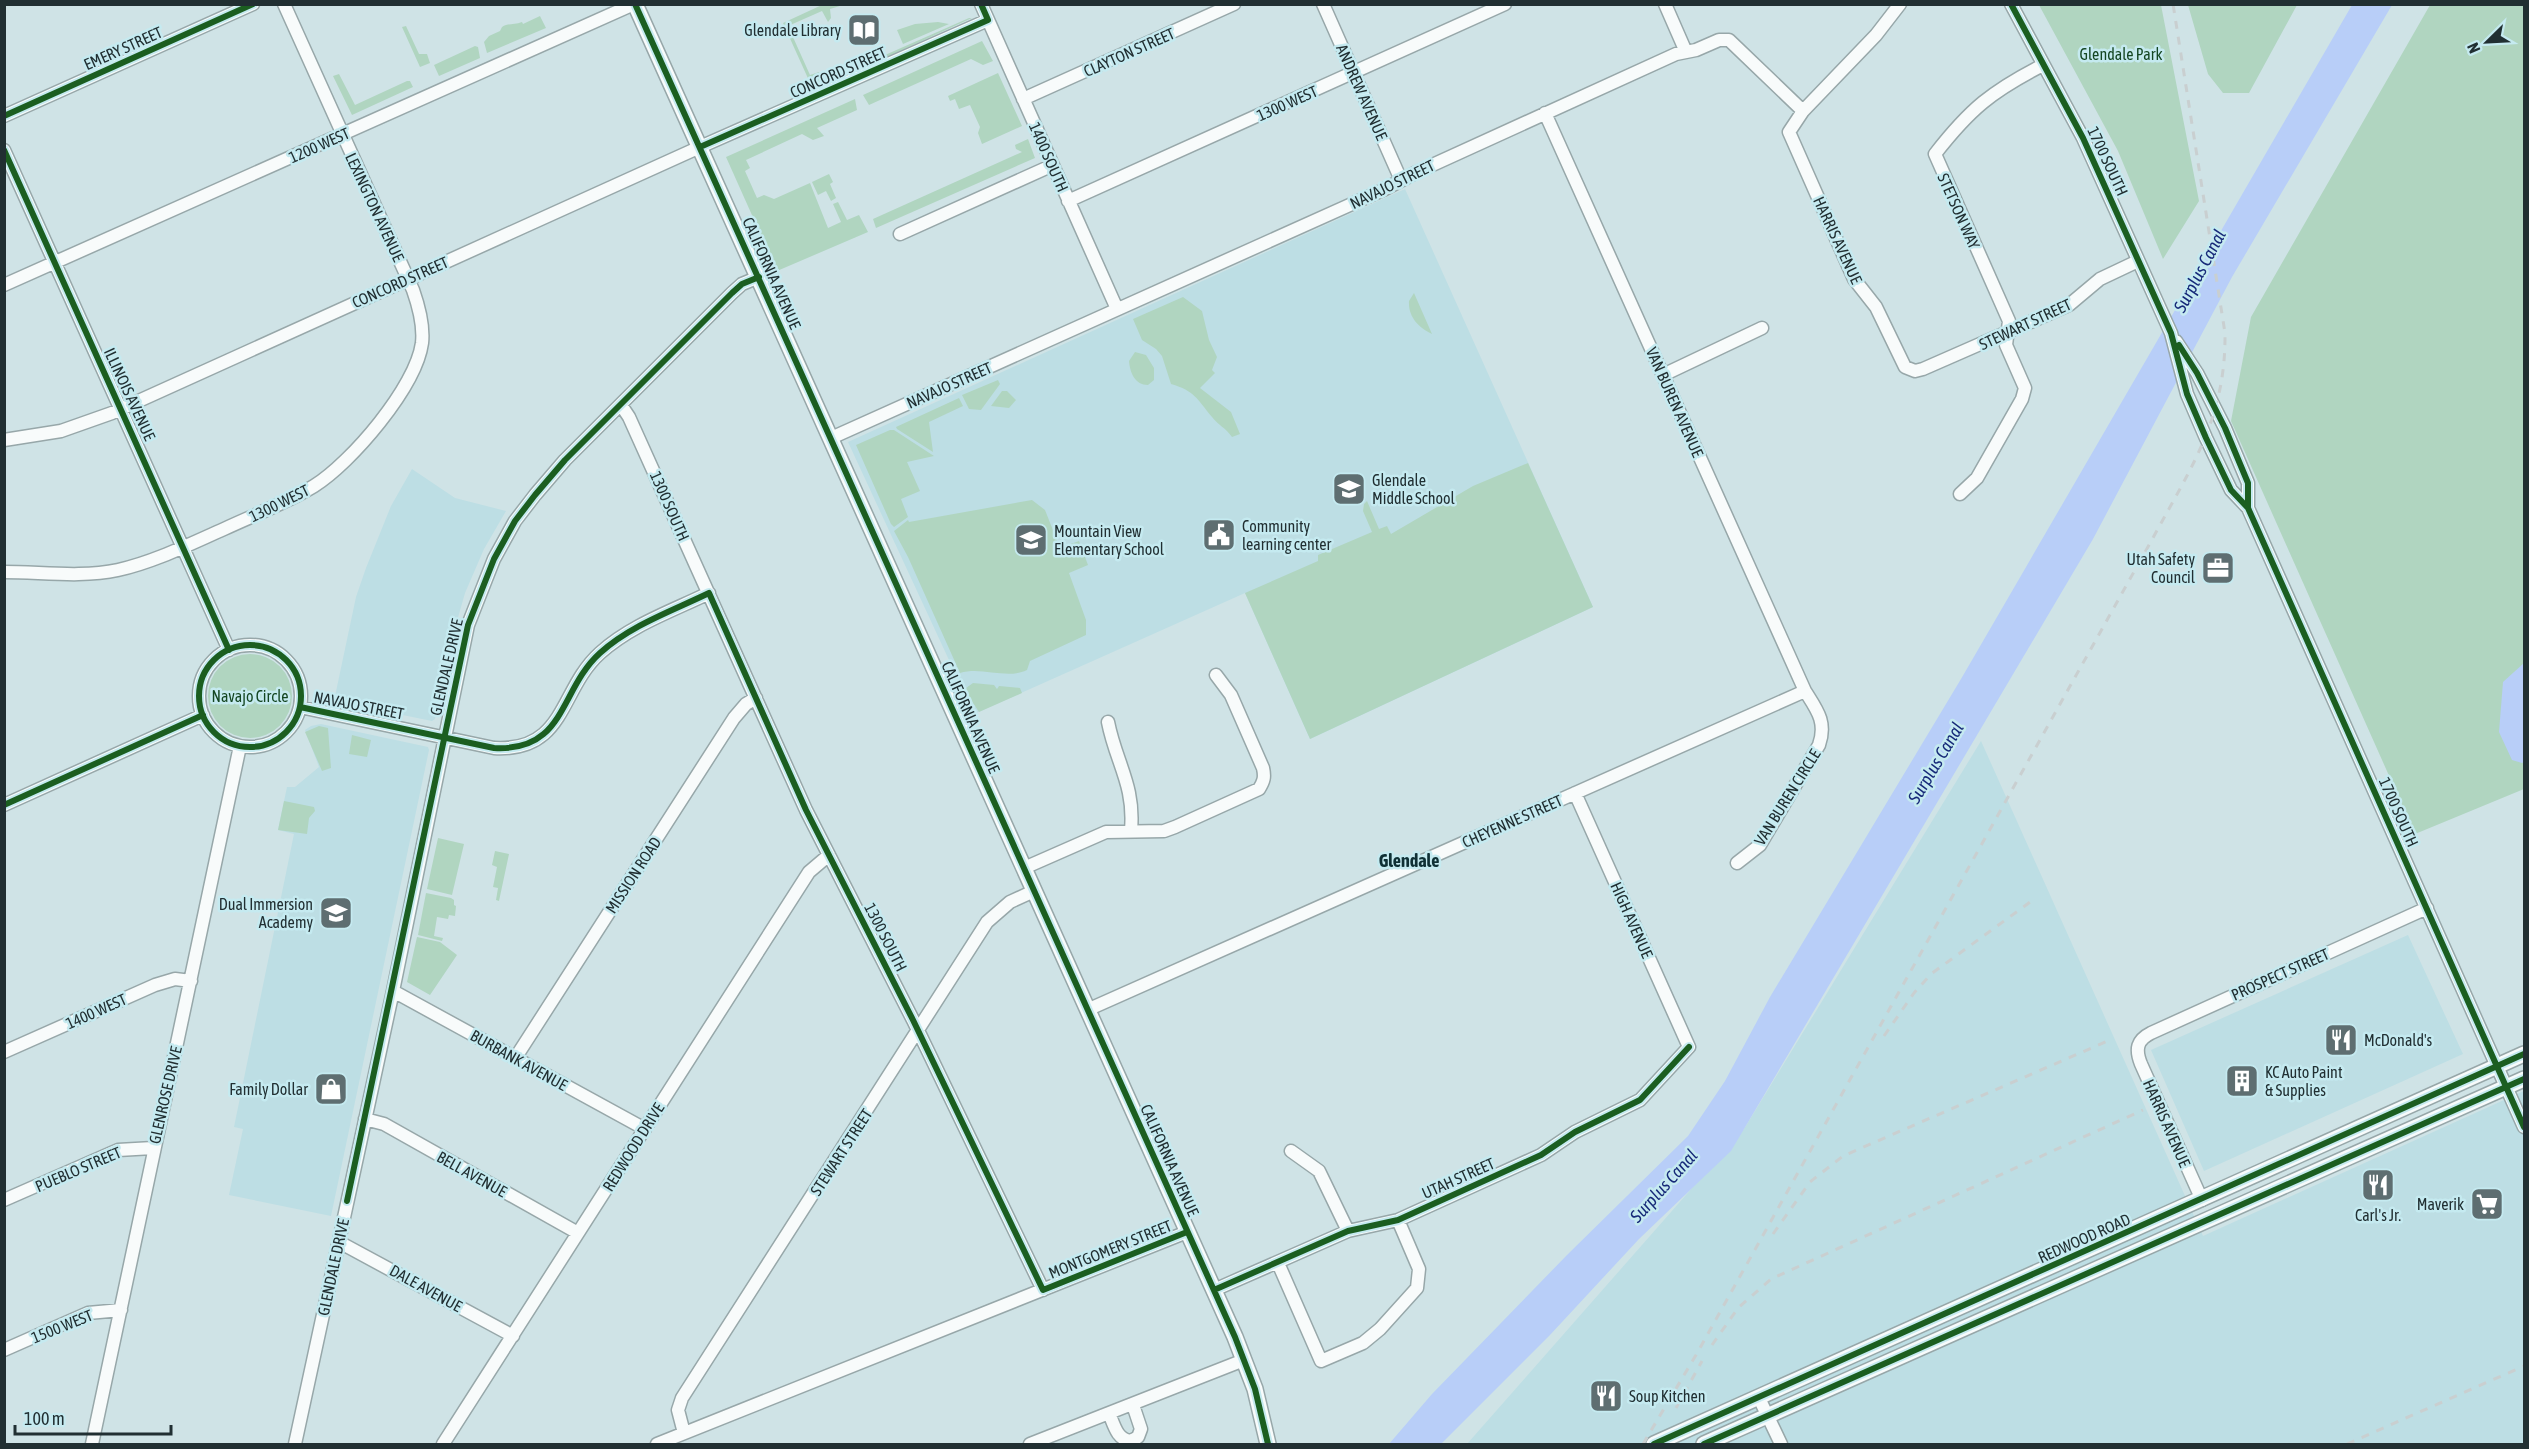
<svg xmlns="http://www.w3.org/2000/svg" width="2529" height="1449" font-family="'Asap Condensed',sans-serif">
<rect width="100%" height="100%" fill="#cfe3e6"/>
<path fill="#bddee4" d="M1405,189L1593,607L1310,739L1245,593L974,714L848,442Z
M412,469L455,498L506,511L484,549L465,593L453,635L435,719L432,721L334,701L356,597L366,568L391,506Z
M321,724L428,747L429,750L331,1216L229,1195L243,1129L234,1127L294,834L278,830L287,787H295L319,767L305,730L311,726Z
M1981,741L2203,1236L2524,1091V1444H1467L1744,1129Z
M2408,935L2463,1054L2204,1171L2151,1050Z"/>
<path fill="#b0d5c0" d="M824,4L843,5L830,9L831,18L828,22L822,11L788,26L810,75L819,72L823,80L811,85L783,23Z
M2039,5H2161L2199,201L2163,259L2118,151Z
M2188,5V4L2297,5L2249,93H2223L2208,74Z
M2430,5H2524V789L2415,834L2231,421L2251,317Z
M540,16L546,28L487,53L484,42L489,36L500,31L502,27C508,23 514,25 522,22L523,24Z
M969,18H972L854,72L851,70Z
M938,22L949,24L903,44L897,30L915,24Z
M406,26L419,54H427L430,63L420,67L402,27Z
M982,41L993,61L983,65L971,59L869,105L863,95Z
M475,46L478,47L480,58L439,76L434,65Z
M998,73L1022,126L982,144L978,133L980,127L970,105L959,109L955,99L950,101L948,96Z
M339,74L355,105L407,81H410L413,87L352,115L333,76Z
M855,99L857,110L817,128L824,136L813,140L802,134L746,160L750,168L745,171L757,198L764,195L774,199L810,183L828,228L841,222L833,204L838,202L847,220L859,215L868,232L777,271L726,157Z
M1028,139L1035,158L876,228L873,219L1022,152L1016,149L1015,145Z
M829,174L833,182L830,184L836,198L831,201L826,191L818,195L812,182Z
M1414,293L1432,334C1419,328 1408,317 1409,301Z
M1183,297L1202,311L1209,340L1217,357L1212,370L1215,373L1200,388L1231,412L1240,434L1232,437C1226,428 1218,425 1212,417C1197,399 1195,391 1171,384L1162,356L1156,349L1142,340L1133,319Z
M1135,352L1146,355L1154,368V380L1148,385C1135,385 1130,373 1129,361Z
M998,380L1000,384L981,410L969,409L962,395Z
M1002,391H1007L1016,400L1009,408L991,406Z
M959,398L963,406L929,422L933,452L897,429L896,427Z
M890,430H894L934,456L907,462L920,491L901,499L908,517L894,527L891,524L856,445Z
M1528,463L1593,607L1310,739L1245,593L1318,561V555L1372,532L1363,511L1364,504L1367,501L1379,529L1387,526L1391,534L1473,486Z
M1032,500L1045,510L1060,548L1079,541L1088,565L1069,573L1086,620V635L1030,661L1027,670C1006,680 982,666 960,673L908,557L894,531L908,520L909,522Z
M208 696a42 42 0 1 1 84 0a42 42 0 1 1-84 0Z
M973,683L994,685L997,689L999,686L1020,688L1022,693L979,712L966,692V688Z
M319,726L328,728L331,768L322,771L305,732Z
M352,735L371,740L367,757L349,754Z
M284,801L314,807L315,811L309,818L307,834L278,830Z
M438,838L464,844L452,895L427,889Z
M495,851L509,854L499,901L496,900L498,888L493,887L497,867L492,865Z
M426,893L451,898L454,900V905L456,906L455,916L449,915L448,919L437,917L434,936L443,938L442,941L418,935Z
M417,937L440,942L457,955L430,995L407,982Z"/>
<path fill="#b8cef8" d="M2352,5H2392L2232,277L2093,539L1731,1151L1639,1239L1550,1335L1441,1444H1389L1432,1394L1567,1255L1688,1136L1725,1081L1770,997L1961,679Z
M2524,663V762L2522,763L2512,760L2499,732L2503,682Z"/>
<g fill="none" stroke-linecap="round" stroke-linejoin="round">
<defs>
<path id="minor" d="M981,4L1117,309
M1323,4L1401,180
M1665,4L1686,52
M1900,4L1876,35L1803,111L1789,132L1854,279L1876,307L1905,367L1915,371L1923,369L2069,305L2100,279L2138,261
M2011,4L2083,138L2171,333L2187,394L2206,438L2231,490L2248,508L2524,1127
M1023,99L1234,4
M1545,113L1805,691C1817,710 1827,722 1819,745L1760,845L1737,863
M4,116L253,4
M4,150L229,650
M1068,201L1505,4
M900,234L1053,165
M4,285L634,4
M2176,341L2197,373L2225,428L2248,483V508
M1663,375L1762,328
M621,405L629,417L806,810L913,1020L1043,1290
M831,438L1383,190L1417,172L1676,54L1696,50L1719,40H1729L1803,111
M4,440L61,431L112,413L700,147L988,20
M1960,494L1977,478L2022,399L2025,388L2006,345L2009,321L1935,154C1970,109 1992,91 2043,65
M4,572C42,572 81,578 118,570C154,562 190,544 224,529C254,515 286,503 314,486C351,463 416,387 422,343C424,325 419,307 413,290L284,4
M199 696a51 51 0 1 1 102 0a51 51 0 1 1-102 0Z
M300,707L494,748C566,752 559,690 600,653C631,625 672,611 709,593
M1108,722C1116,763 1135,785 1131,830
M4,805L203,715
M1024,868L1106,832L1164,831L1175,827L1259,789C1264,781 1265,777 1263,768L1231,695L1216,675
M393,991L645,1129
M1087,1010L1805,691
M4,1052L155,985L175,979L191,981
M516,1057L734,718L746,704L756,698
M365,1119L384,1124L578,1233
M1291,1151L1319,1171L1348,1231
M4,1200L118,1150L153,1148
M2202,1200L2141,1064C2135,1049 2137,1040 2151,1033L2427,908
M339,1242L513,1336
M1278,1263L1321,1361L1363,1343L1380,1329L1417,1288L1419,1269L1398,1220
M1214,1290L1348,1231L1398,1220L1541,1155L1575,1132L1640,1100L1689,1047L1575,793
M4,1350L88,1313L121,1310
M1759,1398L1781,1444
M1109,1413C1114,1425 1117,1440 1131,1441L1138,1437L1141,1429L1133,1405
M684,1433L678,1410L682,1398L987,922L1010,902L1034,891
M92,1444L240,746
M295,1444L393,991L468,625L494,559L515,521L535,495L565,460L732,293L742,284L759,277
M443,1444L809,872L829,855
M657,1444L1187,1232
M1030,1444L1244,1360"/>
<path id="major" d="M635,4L1235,1337L1255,1389L1268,1444
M1654,1444L2524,1054
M1704,1444L2524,1079"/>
</defs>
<use href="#minor" stroke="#97a7a9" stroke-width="15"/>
<use href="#major" stroke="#97a7a9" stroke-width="18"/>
<use href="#minor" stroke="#f8fbfb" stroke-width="12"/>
<use href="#major" stroke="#f8fbfb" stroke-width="15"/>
<path stroke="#c9cfd0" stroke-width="3" stroke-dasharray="8 8" stroke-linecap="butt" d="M1884,1036L1914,993L1931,974L2033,900
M1773,1234L1810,1182L1843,1156L2110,1040
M1712,1345L1738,1308L1771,1279L2143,1110
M1676,1408L1702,1361
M1643,1444L1696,1355L2154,536C2192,466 2226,417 2225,333L2173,4
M2347,1444L2524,1366"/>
<defs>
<path id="cycleway" d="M635,4L1235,1337L1255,1389L1268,1444
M2011,4L2083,138L2171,333L2187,394L2206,438L2231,490L2248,508L2524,1127
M4,116L253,4
M700,147L988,20L981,4
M4,150L229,650
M2179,345L2197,373L2225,428L2248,483V508
M199 696a51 51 0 1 1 102 0a51 51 0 1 1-102 0Z
M300,707L494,748C566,752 559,690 600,653C631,625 672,611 709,593L806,810L913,1020L1043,1290L1187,1232
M4,805L203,715
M347,1201L468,625L494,559L515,521L535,495L565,460L732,293L742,284L759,277
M1214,1290L1348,1231L1398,1220L1541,1155L1575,1132L1640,1100L1689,1047
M1654,1444L2524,1054
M1704,1444L2524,1079"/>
</defs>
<use href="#cycleway" stroke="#c5eaf0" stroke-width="10"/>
<use href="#cycleway" stroke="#1b5e20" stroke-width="6"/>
</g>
<defs>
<symbol id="library-square" viewBox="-11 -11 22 22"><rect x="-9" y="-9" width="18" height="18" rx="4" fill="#5e6e71" stroke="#c5eaf0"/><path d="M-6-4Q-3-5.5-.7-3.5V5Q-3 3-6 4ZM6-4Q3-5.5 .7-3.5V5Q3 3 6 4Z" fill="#fff"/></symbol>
<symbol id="school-square" viewBox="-11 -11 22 22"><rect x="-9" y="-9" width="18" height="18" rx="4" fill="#5e6e71" stroke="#c5eaf0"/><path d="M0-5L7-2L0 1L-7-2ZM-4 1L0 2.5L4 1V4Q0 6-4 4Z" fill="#fff"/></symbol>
<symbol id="civic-square" viewBox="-11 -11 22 22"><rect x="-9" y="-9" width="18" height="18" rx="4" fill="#5e6e71" stroke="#c5eaf0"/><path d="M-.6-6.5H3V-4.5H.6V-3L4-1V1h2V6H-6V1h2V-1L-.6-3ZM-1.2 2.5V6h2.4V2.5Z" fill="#fff"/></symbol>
<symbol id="office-square" viewBox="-11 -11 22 22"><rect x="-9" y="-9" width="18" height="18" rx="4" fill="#5e6e71" stroke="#c5eaf0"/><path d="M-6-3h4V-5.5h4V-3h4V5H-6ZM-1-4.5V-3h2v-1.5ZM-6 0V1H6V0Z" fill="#fff"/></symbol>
<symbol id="restaurant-square" viewBox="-11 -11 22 22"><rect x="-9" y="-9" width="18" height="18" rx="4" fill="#5e6e71" stroke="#c5eaf0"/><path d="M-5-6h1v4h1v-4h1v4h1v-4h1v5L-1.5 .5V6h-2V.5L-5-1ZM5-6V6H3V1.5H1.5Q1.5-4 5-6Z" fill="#fff"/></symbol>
<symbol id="building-square" viewBox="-11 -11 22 22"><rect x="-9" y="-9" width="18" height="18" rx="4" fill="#5e6e71" stroke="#c5eaf0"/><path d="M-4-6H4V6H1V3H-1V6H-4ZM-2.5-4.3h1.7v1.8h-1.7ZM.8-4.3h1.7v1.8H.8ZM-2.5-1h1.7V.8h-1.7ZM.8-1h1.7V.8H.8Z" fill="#fff"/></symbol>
<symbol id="shop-square" viewBox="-11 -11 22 22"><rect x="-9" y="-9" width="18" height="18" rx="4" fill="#5e6e71" stroke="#c5eaf0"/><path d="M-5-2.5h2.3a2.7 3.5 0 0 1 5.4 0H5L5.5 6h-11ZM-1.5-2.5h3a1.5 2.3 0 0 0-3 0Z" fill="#fff"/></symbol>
<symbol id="supermarket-square" viewBox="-11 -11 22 22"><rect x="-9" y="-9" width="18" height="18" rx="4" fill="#5e6e71" stroke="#c5eaf0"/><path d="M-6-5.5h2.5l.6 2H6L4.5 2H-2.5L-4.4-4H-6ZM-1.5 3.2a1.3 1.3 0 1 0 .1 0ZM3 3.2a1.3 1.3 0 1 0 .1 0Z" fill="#fff"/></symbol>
</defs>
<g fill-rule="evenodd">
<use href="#library-square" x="845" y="11" width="38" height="38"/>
<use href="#school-square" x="1330" y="470" width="38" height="38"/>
<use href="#civic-square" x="1200" y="516" width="38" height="38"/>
<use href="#school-square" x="1012" y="521" width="38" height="38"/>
<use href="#office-square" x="2199" y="549" width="38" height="38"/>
<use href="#school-square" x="317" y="894" width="38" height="38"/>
<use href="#restaurant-square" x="2322" y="1021" width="38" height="38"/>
<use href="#building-square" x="2223" y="1062" width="38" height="38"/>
<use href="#shop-square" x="312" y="1070" width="38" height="38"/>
<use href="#restaurant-square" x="2359" y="1166" width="38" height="38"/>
<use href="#supermarket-square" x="2468" y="1185" width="38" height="38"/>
<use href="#restaurant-square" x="1587" y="1377" width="38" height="38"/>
</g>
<g text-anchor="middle" stroke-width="5" stroke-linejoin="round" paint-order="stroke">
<g font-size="16" fill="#212f32" stroke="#c5eaf0" text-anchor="start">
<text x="841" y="36" text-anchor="end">Glendale Library</text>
<text x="1372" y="486">Glendale<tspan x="1372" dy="18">Middle School</tspan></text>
<text x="1242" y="532">Community<tspan x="1242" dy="18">learning center</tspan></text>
<text x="1054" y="537">Mountain View<tspan x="1054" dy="18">Elementary School</tspan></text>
<text x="2195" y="565" text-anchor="end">Utah Safety<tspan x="2195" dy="18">Council</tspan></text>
<text x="313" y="910" text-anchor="end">Dual Immersion<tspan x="313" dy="18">Academy</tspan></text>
<text x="2364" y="1046">McDonald's</text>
<text x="2265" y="1078">KC Auto Paint<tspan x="2265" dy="18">&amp; Supplies</tspan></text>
<text x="308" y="1095" text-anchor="end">Family Dollar</text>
<text x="2464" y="1210" text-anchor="end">Maverik</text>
<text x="2378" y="1221" text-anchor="middle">Carl's Jr.</text>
<text x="1629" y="1402">Soup Kitchen</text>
</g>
<g font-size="16" fill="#212f32" stroke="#c5eaf0">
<text transform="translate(123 48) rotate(-24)" y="6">EMERY STREET</text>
<text transform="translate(1129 52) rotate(-24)" y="6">CLAYTON STREET</text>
<text transform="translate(838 72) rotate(-24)" y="6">CONCORD STREET</text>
<text transform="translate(1362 92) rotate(66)" y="6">ANDREW AVENUE</text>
<text transform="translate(1287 103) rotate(-24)" y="6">1300 WEST</text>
<text transform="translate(319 145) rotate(-24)" y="6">1200 WEST</text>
<text transform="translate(1049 157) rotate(66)" y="6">1400 SOUTH</text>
<text transform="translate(2108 161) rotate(65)" y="6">1700 SOUTH</text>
<text transform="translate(1392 184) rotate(-26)" y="6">NAVAJO STREET</text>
<text transform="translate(375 207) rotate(65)" y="6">LEXINGTON AVENUE</text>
<text transform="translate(1959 211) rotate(66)" y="6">STETSON WAY</text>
<text transform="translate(1838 240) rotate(65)" y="6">HARRIS AVENUE</text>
<text transform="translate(772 273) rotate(66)" y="6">CALIFORNIA AVENUE</text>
<text transform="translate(400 282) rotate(-24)" y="6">CONCORD STREET</text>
<text transform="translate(2025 324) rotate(-25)" y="6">STEWART STREET</text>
<text transform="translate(949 385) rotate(-24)" y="6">NAVAJO STREET</text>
<text transform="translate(130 394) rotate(65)" y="6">ILLINOIS AVENUE</text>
<text transform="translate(1675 402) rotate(66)" y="6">VAN BUREN AVENUE</text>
<text transform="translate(279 503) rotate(-26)" y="6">1300 WEST</text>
<text transform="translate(670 506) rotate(66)" y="6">1300 SOUTH</text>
<text transform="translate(446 667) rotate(-77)" y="6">GLENDALE DRIVE</text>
<text transform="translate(359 705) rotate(11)" y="6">NAVAJO STREET</text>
<text transform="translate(971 717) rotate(66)" y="6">CALIFORNIA AVENUE</text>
<text transform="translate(1787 797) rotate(-58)" y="6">VAN BUREN CIRCLE</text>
<text transform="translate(2399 812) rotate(66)" y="6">1700 SOUTH</text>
<text transform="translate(1512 821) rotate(-24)" y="6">CHEYENNE STREET</text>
<text transform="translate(633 875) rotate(-57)" y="6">MISSION ROAD</text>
<text transform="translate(1632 920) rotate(66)" y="6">HIGH AVENUE</text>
<text transform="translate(886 937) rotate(63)" y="6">1300 SOUTH</text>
<text transform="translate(2280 974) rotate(-24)" y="6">PROSPECT STREET</text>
<text transform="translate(96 1011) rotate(-24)" y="6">1400 WEST</text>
<text transform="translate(519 1060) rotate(29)" y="6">BURBANK AVENUE</text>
<text transform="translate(165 1095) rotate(-77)" y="6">GLENROSE DRIVE</text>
<text transform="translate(2167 1123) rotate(66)" y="6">HARRIS AVENUE</text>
<text transform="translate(633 1147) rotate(-58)" y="6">REDWOOD DRIVE</text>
<text transform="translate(841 1152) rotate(-57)" y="6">STEWART STREET</text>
<text transform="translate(1170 1160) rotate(66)" y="6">CALIFORNIA AVENUE</text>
<text transform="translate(78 1169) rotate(-23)" y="6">PUEBLO STREET</text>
<text transform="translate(472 1174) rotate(29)" y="6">BELL AVENUE</text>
<text transform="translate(1458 1178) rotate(-24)" y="6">UTAH STREET</text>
<text transform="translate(2084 1238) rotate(-24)" y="6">REDWOOD ROAD</text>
<text transform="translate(1110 1249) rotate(-22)" y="6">MONTGOMERY STREET</text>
<text transform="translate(333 1267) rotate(-78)" y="6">GLENDALE DRIVE</text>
<text transform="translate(426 1288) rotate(29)" y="6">DALE AVENUE</text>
<text transform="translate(62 1326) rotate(-22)" y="6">1500 WEST</text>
</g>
<g font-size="16" fill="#144622" stroke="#c5eaf0">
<text x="2121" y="60">Glendale Park</text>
<text x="250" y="702">Navajo Circle</text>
</g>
<g font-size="18" font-style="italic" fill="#172a79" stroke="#c5eaf0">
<text transform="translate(2200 271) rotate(-62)" y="6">Surplus Canal</text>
<text transform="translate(1936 763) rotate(-59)" y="6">Surplus Canal</text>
<text transform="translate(1664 1186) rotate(-48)" y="6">Surplus Canal</text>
</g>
<g font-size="18" font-weight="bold" fill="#0f3035" stroke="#c5eaf0">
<text x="1409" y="867">Glendale</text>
</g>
</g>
<rect width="2529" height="1449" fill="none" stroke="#212f32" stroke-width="12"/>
<g transform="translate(2487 42) rotate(246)" stroke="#c5eaf0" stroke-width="4.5" paint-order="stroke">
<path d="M0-4.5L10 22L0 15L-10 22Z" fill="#212f32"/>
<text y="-9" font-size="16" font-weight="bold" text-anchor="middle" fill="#212f32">N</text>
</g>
<path d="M15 1425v9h156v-9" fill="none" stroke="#212f32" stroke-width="3"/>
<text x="24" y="1425" font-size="18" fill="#212f32" stroke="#c5eaf0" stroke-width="4.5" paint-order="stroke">100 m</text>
</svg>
